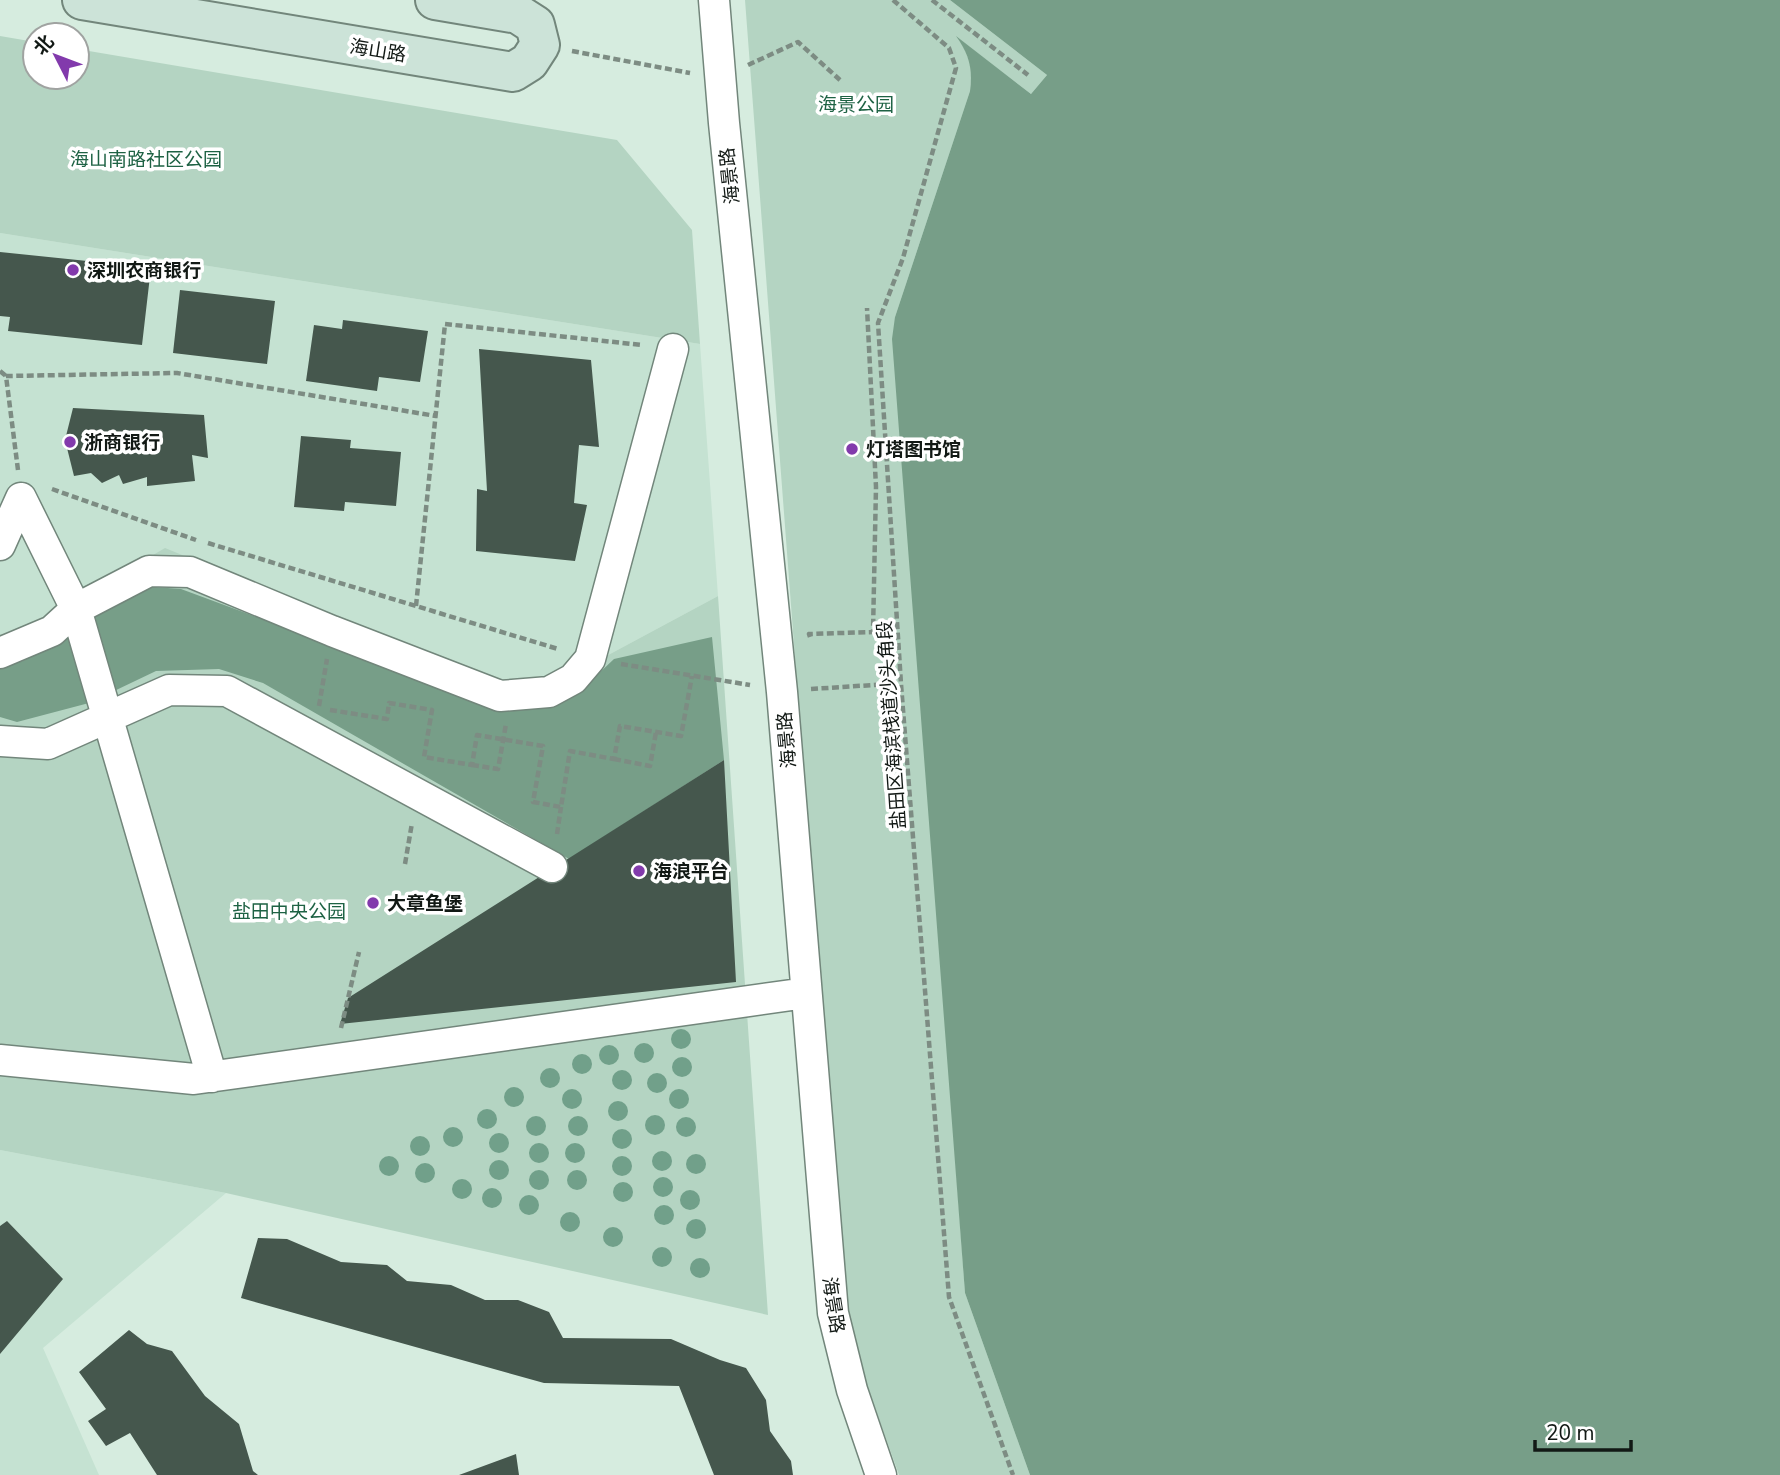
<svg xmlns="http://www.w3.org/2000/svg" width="1780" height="1475" font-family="'Nunito Sans','Noto Sans SC',sans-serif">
<rect width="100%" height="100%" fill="#d6ecdf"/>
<path fill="#c5e2d2" d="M0,233L700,344L718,596L597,661L515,692L0,634Z
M0,1150L226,1193L43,1348L99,1475H0Z"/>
<path fill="#b4d4c2" d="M745,0H950L1047,75L1031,94L958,38C970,56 973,70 970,91L895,317L965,1293L1030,1475H899L864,1377L843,1289Z
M0,36L35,42V77H77V49L617,140L692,230L700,344L0,233Z
M165,548L516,692L597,661L718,596L768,1315L226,1193L0,1150V634L15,636Z"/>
<path fill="#779e88" d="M950,0H1780V1475H1030L965,1293L892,339L895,317L970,91C973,69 969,54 956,36L1031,94L1047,75Z
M154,587L181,589L487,702L543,707L577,694L614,659L712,637L724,760L569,859L263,683L219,669L156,671L89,703L17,722L0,717V666L23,661L132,590Z"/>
<path fill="#45574d" d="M0,252L97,262L96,271L150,276L142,345L8,331L10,317L0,316Z
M180,290L275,301L267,364L173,353Z
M343,320L428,331L420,382L379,377L377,391L306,381L314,325L342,329Z
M479,349L591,360L599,447L579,445L574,503L587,505L575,561L476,551L477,489L487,491Z
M73,408L204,415L208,458L192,455L195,481L147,486V477L123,484L119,475L102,483L91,473L74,476L65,440Z
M301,436L351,440L350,448L401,452L396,506L345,502L344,511L294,507Z
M724,760L736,982L340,1024L348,998Z
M7,1221L63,1279L0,1354V1226Z
M258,1238L287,1239L341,1262L387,1265L407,1281L451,1285L485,1300H518L549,1312L563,1338L671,1339L720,1360L746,1368L766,1400L770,1431L791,1461L793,1475H714L679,1386L544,1383L241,1298Z
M129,1330L147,1344L172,1351L205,1396L239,1424L253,1471L258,1475H157L130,1433L106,1446L88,1421L106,1409L79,1372Z
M516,1454L519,1475H459Z"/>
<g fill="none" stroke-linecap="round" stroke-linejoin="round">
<defs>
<path id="street" d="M714,0L724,123L782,692L833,1313L852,1390L881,1475
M21,498L76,609L212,1077
M0,545L21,498
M0,653L52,631L76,609L149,571L190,572L332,631L500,696L549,692L573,679L590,659L673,349
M0,741L48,744L169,690L227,691L552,867
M0,1060L194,1079L806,993"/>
<path id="secondary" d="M82,0L513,72L529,62L540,45L535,25L518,14L435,0"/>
</defs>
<use href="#street" stroke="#72867b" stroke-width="33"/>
<use href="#secondary" stroke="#72867b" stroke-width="42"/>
<path stroke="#7d8c83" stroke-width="4.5" stroke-dasharray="7 3.5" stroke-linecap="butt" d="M893,0L949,48L956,68L903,258L878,323L901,684L949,1297L1013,1475
M932,0L1028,75
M572,51L690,73
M748,65L798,42L840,80
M0,371L6,376
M18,470L6,376L177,373L436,416
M52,489L196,540
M208,543L558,649
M416,606L445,324L642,345
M810,637L809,634L873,632L876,487L867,308
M621,664L750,685
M811,689L889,684
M319,706L327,659
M330,710L387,719L389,703L432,710L424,757L472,765L477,735L543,746L533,802L561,807L570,751L614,759L620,726L681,736L692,676
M614,759L650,766L656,732
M472,765L498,769L506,724
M557,834L561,807
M405,864L412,823
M341,1028L359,952"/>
<use href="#street" stroke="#fff" stroke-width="30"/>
<use href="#secondary" stroke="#cce3d8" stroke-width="38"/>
</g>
<g fill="#71a08a">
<circle cx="681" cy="1039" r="10"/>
<circle cx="644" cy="1053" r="10"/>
<circle cx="609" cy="1055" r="10"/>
<circle cx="582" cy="1064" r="10"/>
<circle cx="682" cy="1067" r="10"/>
<circle cx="550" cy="1078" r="10"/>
<circle cx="622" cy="1080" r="10"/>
<circle cx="657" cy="1083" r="10"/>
<circle cx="514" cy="1097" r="10"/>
<circle cx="572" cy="1099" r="10"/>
<circle cx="679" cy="1099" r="10"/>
<circle cx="618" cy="1111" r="10"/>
<circle cx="487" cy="1119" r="10"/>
<circle cx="655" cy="1125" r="10"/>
<circle cx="536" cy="1126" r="10"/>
<circle cx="578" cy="1126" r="10"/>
<circle cx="686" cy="1127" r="10"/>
<circle cx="453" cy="1137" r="10"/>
<circle cx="622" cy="1139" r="10"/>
<circle cx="499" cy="1143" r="10"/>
<circle cx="420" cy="1146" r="10"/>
<circle cx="539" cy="1153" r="10"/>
<circle cx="575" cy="1153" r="10"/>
<circle cx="662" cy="1161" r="10"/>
<circle cx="696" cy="1164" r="10"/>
<circle cx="389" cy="1166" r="10"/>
<circle cx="622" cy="1166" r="10"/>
<circle cx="499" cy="1170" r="10"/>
<circle cx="425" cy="1173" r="10"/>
<circle cx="539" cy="1180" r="10"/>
<circle cx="577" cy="1180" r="10"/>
<circle cx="663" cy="1187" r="10"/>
<circle cx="462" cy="1189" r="10"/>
<circle cx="623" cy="1192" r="10"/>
<circle cx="492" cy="1198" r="10"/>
<circle cx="690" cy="1200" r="10"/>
<circle cx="529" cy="1205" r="10"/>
<circle cx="664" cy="1215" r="10"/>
<circle cx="570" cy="1222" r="10"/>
<circle cx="696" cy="1229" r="10"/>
<circle cx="613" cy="1237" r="10"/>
<circle cx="662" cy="1257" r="10"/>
<circle cx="700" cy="1268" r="10"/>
</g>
<g fill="#823aac" stroke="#fff" stroke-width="2.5">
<circle cx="73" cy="270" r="7"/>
<circle cx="70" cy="442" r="7"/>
<circle cx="852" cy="449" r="7"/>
<circle cx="639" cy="871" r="7"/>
<circle cx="373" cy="903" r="7"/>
</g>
<g text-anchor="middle" stroke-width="7" stroke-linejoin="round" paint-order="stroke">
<g font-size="19" fill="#121915" stroke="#fff">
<text transform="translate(378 50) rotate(9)" y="7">海山路</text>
<text transform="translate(729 176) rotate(-96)" y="7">海景路</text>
<text transform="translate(891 725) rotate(-94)" y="7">盐田区海滨栈道沙头角段</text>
<text transform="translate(786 740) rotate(-95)" y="7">海景路</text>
<text transform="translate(834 1305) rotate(81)" y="7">海景路</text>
</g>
<g font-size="19" fill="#1e6244" stroke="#fff">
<text x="856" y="111">海景公园</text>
<text x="146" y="166">海山南路社区公园</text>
<text x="289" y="918">盐田中央公园</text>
</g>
<g font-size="19" font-weight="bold" fill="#121915" stroke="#fff" text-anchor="start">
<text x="87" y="277">深圳农商银行</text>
<text x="84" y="449">浙商银行</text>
<text x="866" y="456">灯塔图书馆</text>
<text x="653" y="878">海浪平台</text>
<text x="387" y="910">大章鱼堡</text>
</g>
</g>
<g transform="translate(56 56) rotate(312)"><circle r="33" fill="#ffffff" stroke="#a0a3a1" stroke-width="2"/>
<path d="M0-5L12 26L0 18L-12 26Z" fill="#823aac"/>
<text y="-10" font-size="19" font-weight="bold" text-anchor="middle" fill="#121915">北</text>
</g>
<path d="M1535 1440v10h96v-10" fill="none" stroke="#121915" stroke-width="3.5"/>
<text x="1546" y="1440" font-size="21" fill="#121915" stroke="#ffffff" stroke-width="5" paint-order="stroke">20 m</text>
</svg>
